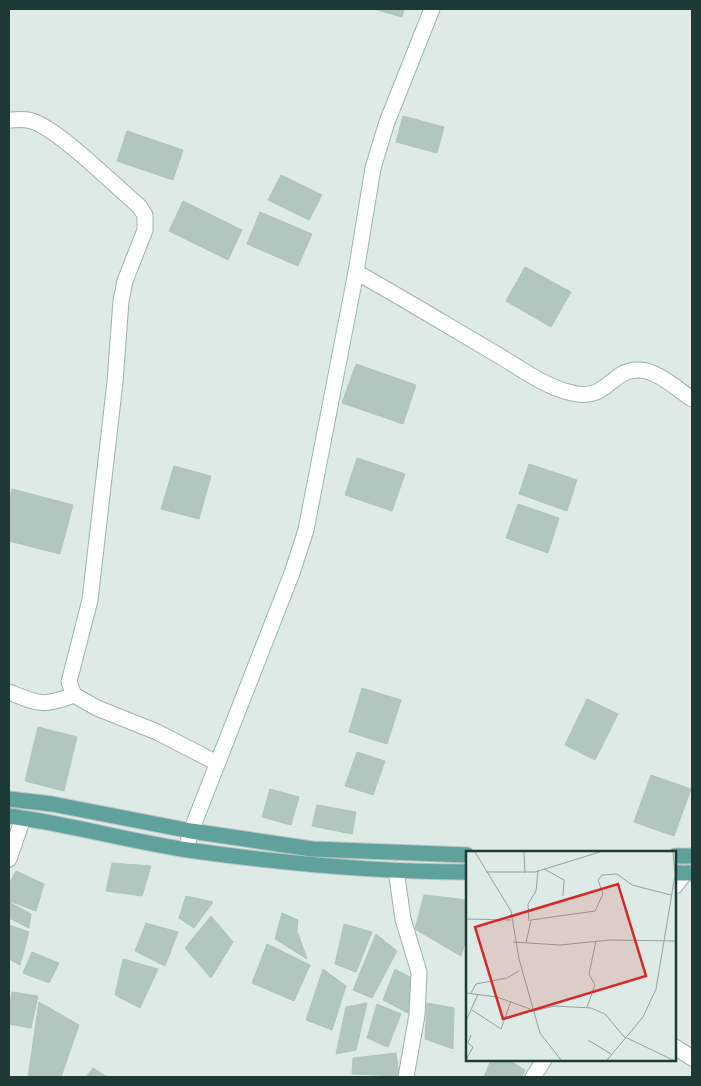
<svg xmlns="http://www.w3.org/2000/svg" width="701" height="1086" font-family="'Open Sans',sans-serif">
<rect width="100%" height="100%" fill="#ddeae6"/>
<path fill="#b2c5bf" stroke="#afc4be" d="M374,9H404L402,17Z
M403,116L444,127L437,153L396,142Z
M127,131L183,150L173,180L117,161Z
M281,175L322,195L309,220L268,200Z
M183,201L242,230L228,260L169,231Z
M260,212L312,234L298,266L247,244Z
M525,267L571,292L551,327L506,301Z
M356,364L416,385L403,424L342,403Z
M357,458L405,474L392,511L345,495Z
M529,464L577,480L567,511L519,494Z
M174,466L211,476L199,519L161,509Z
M12,489L73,505L60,554L9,541V501Z
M518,504L559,518L548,553L506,538Z
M362,688L401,700L387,744L349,732Z
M587,699L618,714L595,760L565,745Z
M38,727L77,737L64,791L25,781Z
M357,752L385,761L373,795L345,786Z
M651,775L691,789L674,836L634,822Z
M270,789L299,797L291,825L262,817Z
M317,805L356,812L352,834L312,826Z
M112,863L151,866L142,896L106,891Z
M16,871L44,884L36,911L9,901V884Z
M424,895L467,900V936L461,956L415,929Z
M186,896L213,902L194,928L179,918Z
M9,902L31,914L29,928L9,918Z
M282,913L298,920L297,931L307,959L275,939Z
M211,916L233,942L211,978L185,948Z
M146,923L178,932L165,966L135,951Z
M344,924L372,932L356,972L335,964Z
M9,925L29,932L20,965L9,959Z
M376,934L397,951L372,998L353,990Z
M267,944L310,965L294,1001L252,983Z
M32,952L59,963L49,983L23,973Z
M123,959L158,969L140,1008L115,995Z
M323,969L346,986L332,1030L306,1020Z
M395,969L415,980L408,1013L383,1000Z
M12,992L38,996L31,1028L9,1024V1008Z
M39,1002L79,1025L61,1077H28Z
M367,1003L356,1050L336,1054L346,1007Z
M427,1003L454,1008L453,1049L425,1039Z
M377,1004L401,1014L388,1047L367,1038Z
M396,1053L399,1076L352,1074L353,1058Z
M491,1060H509L525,1070L522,1077H484Z
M93,1068L107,1077H86Z"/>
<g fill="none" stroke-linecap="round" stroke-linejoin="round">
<defs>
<path id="street" d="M9,120C15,120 22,119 28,120C54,124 116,187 139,206L145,215V230L125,281L121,301L115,382L90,600L69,682L74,695L97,708L157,732L217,763
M356,272C404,299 450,327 498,355C520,368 545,387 572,393C608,402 611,368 640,370C658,371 677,389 692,399
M9,692C39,704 42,707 74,695
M9,859L23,818
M396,870L403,919L419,972L417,1015L406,1077
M675,886L685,873
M675,1047L692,1058
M533,1077L544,1060"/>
<path id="secondary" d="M186,849L191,831L292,573L306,530L356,272L373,168L387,122L432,9"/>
<path id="primary" d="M9,799L52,804L191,831L312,849L467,855
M9,816C69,824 128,841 188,850C280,863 374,872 467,872
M675,856H692
M675,873H692"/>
</defs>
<use href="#street" stroke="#a0b2ae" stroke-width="17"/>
<use href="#secondary" stroke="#9cb6b0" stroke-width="17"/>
<use href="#primary" stroke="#bcc4c3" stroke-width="17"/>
<use href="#street" stroke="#fff" stroke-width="15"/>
<use href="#secondary" stroke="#fff" stroke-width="15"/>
<use href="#primary" stroke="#5fa29b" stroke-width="15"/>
</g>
<g transform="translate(466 851)">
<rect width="210" height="210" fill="#ddeae6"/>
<path fill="none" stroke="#91a4a0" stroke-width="1" d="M9,1L45,60L53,108L74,182L95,209M58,1L59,22M78,18L98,29L97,45M20,21H69L134,1M0,68L45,69M63,70L62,53L70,40L72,19M47,91L94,94L144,89L210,90M60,92L65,69L129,60L137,43L132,29L136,24L151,23L166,34L205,44M0,142L31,146L64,158M5,142L10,133L41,127L53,120M121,156L129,134L123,123L130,90M6,159L35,178L45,150M67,160L89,155L125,157L139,163L160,188M0,170L12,143M161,187L207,209M122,189L145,203M0,209L7,196L2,192L5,184M141,209L177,166L190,138L209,24L207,1"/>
<path fill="#d62828" fill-opacity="0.15" stroke="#d62828" stroke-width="2.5" d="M152,33L180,125L37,168L9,76Z"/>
<rect width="210" height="210" fill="none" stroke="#1e3a36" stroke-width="2.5"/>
</g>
<rect width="701" height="1086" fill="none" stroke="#1e3a36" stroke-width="20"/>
</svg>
